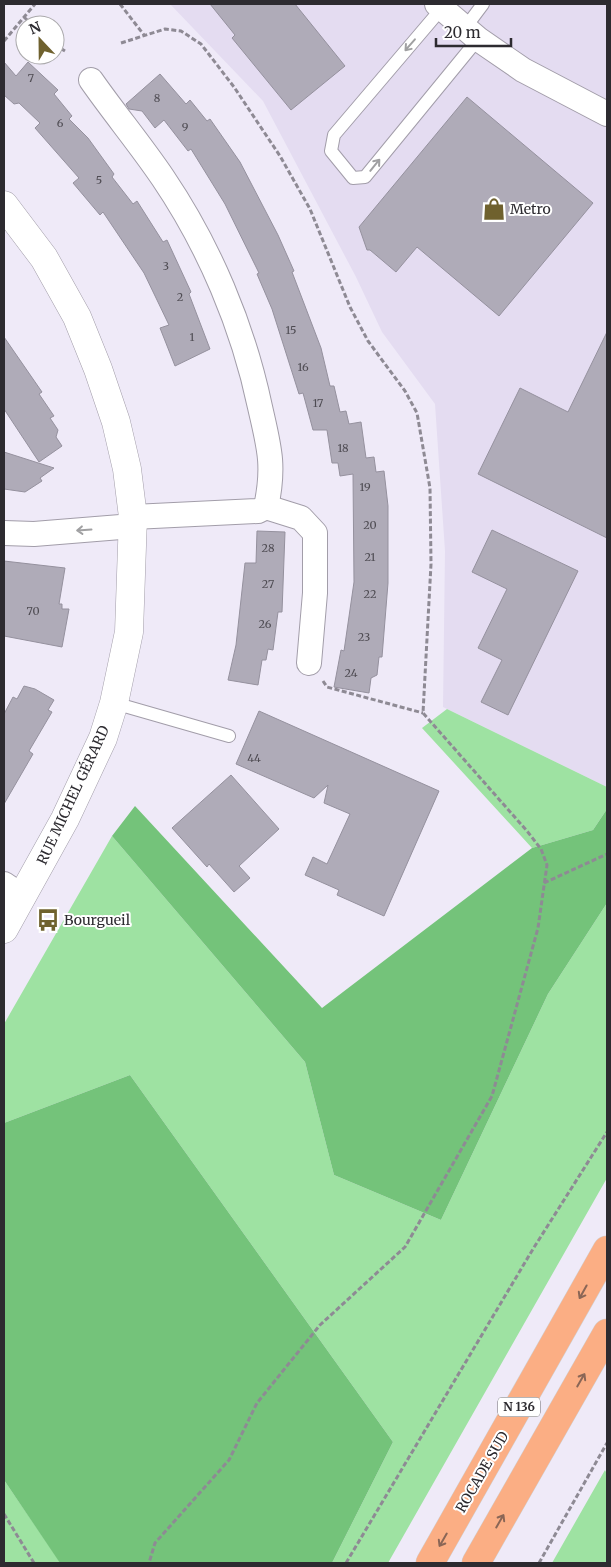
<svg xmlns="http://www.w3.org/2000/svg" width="611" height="1567" font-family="Merriweather,serif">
<rect width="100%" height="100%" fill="#efeaf8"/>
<path fill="#e4dcf1" d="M170,4H607V787L443,707L445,551L435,404L382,332L356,277L263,101Z"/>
<path fill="#9ee2a2" d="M447,709L607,787V809L593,830L532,848L422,728Z
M112,836L305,1062L334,1175L441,1220L548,994L607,903V1178L388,1563H332L393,1442L130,1075L4,1123V1024Z
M605,1470L607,1474V1563H552Z
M4,1480L60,1562V1563H4Z"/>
<path fill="#74c37a" d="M135,806L322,1008L532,848L593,830L607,809V903L548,994L441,1220L334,1175L305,1062L112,836Z
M130,1075L393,1442L332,1563H60L4,1480V1123Z"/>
<path fill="#afabb8" stroke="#95919e" d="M210,4H295L345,66L291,110L232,38L235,35Z
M4,62L16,76L28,62L58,90L54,94L72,116L69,119L88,138L114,174L112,177L133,204L137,201L163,242L167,240L191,292L189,294L210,349L175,366L160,328L169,325L144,273L103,212L100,215L73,183L79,178L35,128L40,123L19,103L14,104L4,95Z
M160,74L186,104L190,100L207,121L210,119L240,162L278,235L294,271L292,272L321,348L330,386H334L340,412L346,411L349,424L361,422L366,458L374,457L376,472L384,471L388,506V583L382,657H379L377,675L371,678L369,693L334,687L341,650L344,651L354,582L353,474L340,476L338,463H332L327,430H313L303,393L299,394L272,309L257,274L259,273L225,204L191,149L188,151L164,120L155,128L142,111L129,109L126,104Z
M467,97L593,203L499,316L417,247L396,272L370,250H367L359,227Z
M607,332V538L478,474L520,388L568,412Z
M4,337L42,392L39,394L54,416L50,418L58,430L56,437L62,446L39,462L4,409Z
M4,452L54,468L40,478L42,481L25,492L4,489Z
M492,530L578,571L508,715L481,702L502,660L478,648L507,589L472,572Z
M257,531L285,532L282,612H278L273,650L268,649L266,660H262L258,685L228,680L236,645L245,563H256Z
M4,561L65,568L59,604H62V609H69L62,647L4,636Z
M24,686L35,689L54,700L48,710L52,712L29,751L33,754L4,804V714L13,697L17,699Z
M259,711L439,791L384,916L337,895L339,890L305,875L313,857L327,864L350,814L324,803L328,785L314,798L236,764Z
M231,775L279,829L239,866L250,878L234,892L209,864L207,867L172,828Z"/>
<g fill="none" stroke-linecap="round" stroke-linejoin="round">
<defs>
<path id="service" d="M442,8L334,135L331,151L353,178L365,177L478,39
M465,28L483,4
M114,703L229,736"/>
<path id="minor" d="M437,4L478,39L523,70L607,114
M91,80C114,113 140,144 163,178C209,246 243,326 260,407C269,447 275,465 266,507L258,511L133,517
M266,507L301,518L315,533V593L309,663
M4,533L34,534L133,526
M4,884L23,897"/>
<path id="tertiary" d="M4,205L44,258L77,317L98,369L116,422L127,469L133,517L129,632L114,703L103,738L65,819L4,929"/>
<path id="trunk" d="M430,1563L607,1250
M476,1563L607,1333"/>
</defs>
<use href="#service" stroke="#a29da9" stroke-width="14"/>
<use href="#minor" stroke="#a29da9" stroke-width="26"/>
<use href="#tertiary" stroke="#a29da9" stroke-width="29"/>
<use href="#trunk" stroke="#d1d0d1" stroke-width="29"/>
<path stroke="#8e8a94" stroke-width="3" stroke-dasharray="5 2.5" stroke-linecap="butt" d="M120,4L144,35
M24,17L32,25
M4,41L35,4
M121,43L165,29L181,31L201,44L234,87L280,156L310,209L350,307L368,341L405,391L417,413L430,488L431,564L423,713L527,831L541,849L547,865L538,928L492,1096L405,1247L320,1325L257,1403L229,1460L155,1543L149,1563
M55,45L65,51
M323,681L327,687L423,713
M544,883L607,854
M4,1514L34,1563
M346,1563L533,1249L607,1132
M539,1563L607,1443"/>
<use href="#service" stroke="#fff" stroke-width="12"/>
<use href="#minor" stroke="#fff" stroke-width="24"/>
<use href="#tertiary" stroke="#fff" stroke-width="28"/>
<use href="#trunk" stroke="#fbae84" stroke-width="28"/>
</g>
<defs><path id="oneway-shaft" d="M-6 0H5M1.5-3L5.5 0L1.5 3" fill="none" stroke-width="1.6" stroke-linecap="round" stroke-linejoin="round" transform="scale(1.25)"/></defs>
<g stroke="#a0a0a2">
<use href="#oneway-shaft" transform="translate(410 45) rotate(131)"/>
<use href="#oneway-shaft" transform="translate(375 165) rotate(-51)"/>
<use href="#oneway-shaft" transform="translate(84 530) rotate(176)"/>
</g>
<g stroke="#8a6656">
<use href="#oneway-shaft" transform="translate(583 1292) rotate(119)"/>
<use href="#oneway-shaft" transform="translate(581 1380) rotate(-60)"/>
<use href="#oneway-shaft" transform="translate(500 1521) rotate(-60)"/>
<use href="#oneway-shaft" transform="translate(443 1540) rotate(120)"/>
</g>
<defs>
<symbol id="shop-bare" viewBox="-9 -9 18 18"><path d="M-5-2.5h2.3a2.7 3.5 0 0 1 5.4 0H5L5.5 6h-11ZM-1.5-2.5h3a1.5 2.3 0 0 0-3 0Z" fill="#6f612e" stroke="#fff" stroke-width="2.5" paint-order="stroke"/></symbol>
<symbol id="bus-bare" viewBox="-9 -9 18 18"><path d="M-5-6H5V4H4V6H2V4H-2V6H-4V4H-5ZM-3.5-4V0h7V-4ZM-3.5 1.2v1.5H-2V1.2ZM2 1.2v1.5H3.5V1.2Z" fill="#6f612e" stroke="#fff" stroke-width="2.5" paint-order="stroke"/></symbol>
</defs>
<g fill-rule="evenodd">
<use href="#shop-bare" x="478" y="193" width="32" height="32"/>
<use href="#bus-bare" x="32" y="904" width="32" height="32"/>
</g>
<g text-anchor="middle" stroke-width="4" stroke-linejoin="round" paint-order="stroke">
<g font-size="11" fill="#4e4b52">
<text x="31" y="82">7</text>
<text x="157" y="102">8</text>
<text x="60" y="127">6</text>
<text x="185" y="131">9</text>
<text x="99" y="184">5</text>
<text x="166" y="270">3</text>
<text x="180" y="301">2</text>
<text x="291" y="334">15</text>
<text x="192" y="341">1</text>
<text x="303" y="371">16</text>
<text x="318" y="407">17</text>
<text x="343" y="452">18</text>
<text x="365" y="491">19</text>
<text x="370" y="529">20</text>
<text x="268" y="552">28</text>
<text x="370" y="561">21</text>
<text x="268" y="588">27</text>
<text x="370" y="598">22</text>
<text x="33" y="615">70</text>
<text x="265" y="628">26</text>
<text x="364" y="641">23</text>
<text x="351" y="677">24</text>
<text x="254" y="762">44</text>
</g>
<rect fill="#fff" stroke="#6c6b6e" stroke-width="1" x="498" y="1397.5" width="42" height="19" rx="4"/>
<g font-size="12" font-weight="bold" fill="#2d2b30">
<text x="519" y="1411">N 136</text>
</g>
<g font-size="14" fill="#2d2b30" stroke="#fff" text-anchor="start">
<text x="510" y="214">Metro</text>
<text x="64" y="925">Bourgueil</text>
</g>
<g font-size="14" fill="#2d2b30" stroke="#fff">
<text transform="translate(73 795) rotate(-65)" y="5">RUE MICHEL GÉRARD</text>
<text transform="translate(482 1472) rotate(-60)" y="5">ROCADE SUD</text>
</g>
</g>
<rect width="611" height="1567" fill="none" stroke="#2d2b30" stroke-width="10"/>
<g transform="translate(40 40) rotate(338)"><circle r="24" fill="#ffffff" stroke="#abaaac"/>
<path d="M0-4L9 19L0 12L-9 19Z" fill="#6f612e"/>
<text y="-8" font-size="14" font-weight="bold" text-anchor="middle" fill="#2d2b30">N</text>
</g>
<path d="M436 38v8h75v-8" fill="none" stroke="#2d2b30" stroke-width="2.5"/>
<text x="444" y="38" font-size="15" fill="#2d2b30" stroke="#ffffff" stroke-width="4" paint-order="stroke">20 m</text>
</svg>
